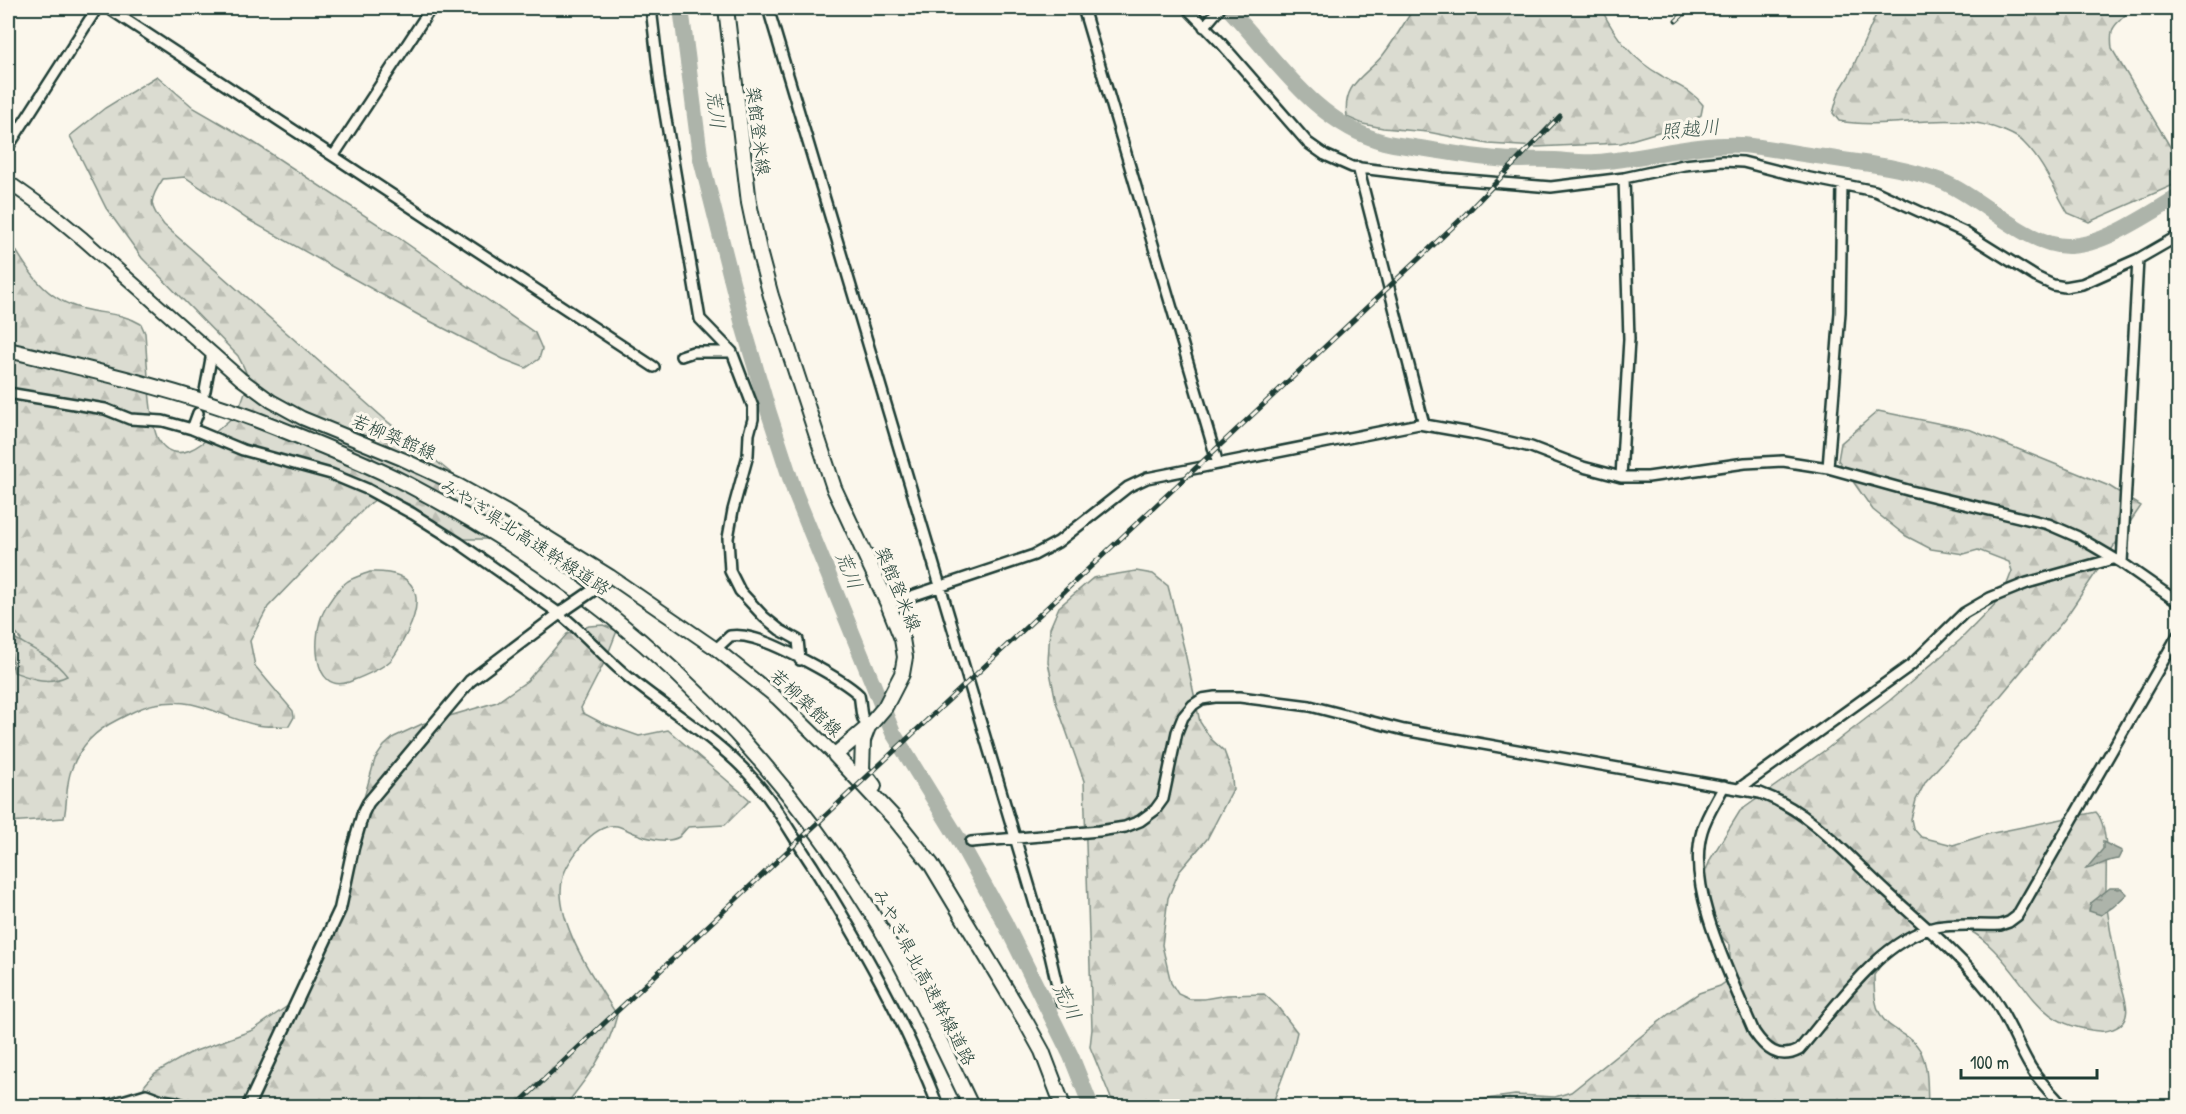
<svg xmlns="http://www.w3.org/2000/svg" width="2186" height="1114" font-family="'Patrick Hand','Klee One',sans-serif">
<defs>
<pattern id="forest-firs" width="22" height="20" patternUnits="userSpaceOnUse" patternTransform="scale(1.5)"><rect width="22" height="20" fill="#dbdcd1"/><path d="M5 1l3.5 6h-7zM16 11l3.5 6h-7z" fill="#bcbeb4"/></pattern>
<pattern id="cemetery-stones" width="16" height="16" patternUnits="userSpaceOnUse" patternTransform="scale(1.5)"><rect width="16" height="16" fill="#dbdcd1"/><path d="M2 7V4a2 2 0 0 1 4 0v3zM10 15v-3a2 2 0 0 1 4 0v3z" fill="#bcbeb4"/></pattern>
<pattern id="water-ripples" width="26" height="14" patternUnits="userSpaceOnUse" patternTransform="scale(1.5)"><rect width="26" height="14" fill="#adb4aa"/><path d="M2 4q2-2 4 0t4 0M15 11q2-2 4 0t4 0" fill="none" stroke="#8c948b"/></pattern>
</defs>
<rect width="100%" height="100%" fill="#fbf7ec"/>
<filter id="ink" filterUnits="userSpaceOnUse"><feTurbulence type="fractalNoise" baseFrequency=".0167" numOctaves="2"/><feDisplacementMap in="SourceGraphic" scale="12" xChannelSelector="R" yChannelSelector="G"/><feConvolveMatrix kernelMatrix="1 2 1 2 8 2 1 2 1" color-interpolation-filters="sRGB"/></filter>
<g filter="url(#ink)">
<path fill="url(#forest-firs)" stroke="#7d8c82" stroke-width="1.5" d="M1414,8H1601C1615,37 1633,60 1662,76C1677,86 1692,90 1703,105L1701,115L1689,123L1621,143L1536,147L1488,144L1428,132L1383,128L1363,124L1347,117C1342,83 1365,77 1383,55C1394,41 1404,23 1414,8Z
M1879,8H2131C2116,28 2109,22 2112,49L2178,160V183L2089,222L2068,213C2054,189 2044,163 2024,143C2019,137 2011,134 2004,131C1951,108 1893,131 1839,121L1833,113L1839,92L1849,76Z
M157,76L194,108L253,142L396,236L535,333L542,349L539,359L526,368L503,359L422,317L247,219L185,177L163,179C148,201 149,205 164,225L388,422L494,508L501,523L494,539H458L424,517L413,506L392,497L380,496L367,506L324,549L268,607L250,641L255,666L293,711L294,717L289,726C278,726 267,727 257,725C218,717 199,696 155,704C142,706 129,714 117,720C95,731 81,745 72,768C65,784 68,801 64,818L8,822V670L12,667L21,640L8,623V237C27,269 43,299 83,309C103,314 123,313 141,324L145,333C147,355 149,423 158,439C175,468 203,444 219,429C224,424 232,419 236,413C241,405 248,387 247,378C247,371 241,362 238,356L142,258L106,208L70,136L105,108Z
M1878,411L1971,430L2109,486L2141,506L2064,620L1972,730L1926,781L1916,800L1911,819L1913,828L1921,837L1953,845L1988,834L2096,812C2111,828 2105,878 2106,901C2107,910 2109,919 2110,928C2113,944 2116,961 2119,977C2123,994 2137,1020 2113,1029C2109,1030 2106,1032 2100,1031C2035,1026 2032,987 1993,949C1987,943 1980,936 1972,932C1953,924 1914,936 1898,947C1888,954 1881,965 1874,975C1874,992 1874,1011 1887,1023C1898,1033 1912,1036 1920,1050C1929,1067 1927,1089 1928,1106H1447L1450,1104L1515,1095L1555,1097L1571,1092L1679,1006L1699,993L1720,986L1727,981L1730,972V945L1710,925L1699,902L1704,875L1711,858L1740,811L1828,748L1889,701L1960,640L2002,597L2012,571L2009,562L1978,550L1964,554L1931,549L1906,536L1873,510L1838,460L1841,443Z
M1136,571L1153,574L1168,586L1184,648L1200,722L1211,739L1224,751L1231,770L1233,789L1207,839L1179,872L1168,898L1162,945L1171,983L1178,994L1189,999H1204L1227,995L1264,994L1277,1006L1297,1032L1293,1049L1274,1100V1106H1117L1110,1096L1090,1047L1092,1029L1084,781L1056,702L1048,662L1050,628L1059,607L1093,578Z
M370,572C416,570 426,595 407,633C402,642 398,653 390,661C380,670 362,677 349,682C311,695 313,633 323,613C328,602 338,588 348,581C355,577 362,575 370,572Z
M603,625L617,631L606,659L581,708L583,713L602,723L639,736L668,730L750,800L725,825L688,827C685,830 682,834 679,837C667,844 646,838 634,833C629,831 622,827 617,826C603,824 590,836 582,845C575,854 566,865 563,877C551,917 595,981 617,1015C609,1050 587,1078 565,1106H143L139,1098L145,1085L155,1073L190,1053L253,1030L289,1005L308,985L326,942L348,854L375,759L384,746L394,737L422,724L497,702L527,681L567,634L589,626Z"/>
<path fill="url(#cemetery-stones)" stroke="#7d8c82" stroke-width="1.5" d="M14,638C33,649 53,658 67,676C48,685 33,679 14,672L11,651Z"/>
<path fill="url(#water-ripples)" stroke="#74847b" stroke-width="1.5" d="M2103,842L2122,851L2118,859C2106,860 2098,867 2086,869L2103,849Z
M2110,888H2121L2127,894L2113,907L2101,915L2089,911L2091,903Z"/>
<g fill="none" stroke-linecap="round" stroke-linejoin="round">
<path stroke="#adb4aa" stroke-width="16" d="M681,8L700,155L743,325L768,410L795,493L893,733L959,840L1005,923L1071,1056L1091,1106
M1228,8C1275,57 1314,123 1384,142C1395,145 1408,146 1420,148C1445,152 1471,157 1497,159C1516,161 1536,159 1555,160C1569,161 1583,163 1596,162C1645,159 1692,143 1741,145C1769,147 1796,154 1824,157C1866,164 1900,166 1941,181C1980,196 2028,248 2070,246C2105,245 2148,214 2178,197"/>
<defs>
<path id="minor" d="M108,8L654,367
M651,8L660,84L700,319L732,352H693L681,356
M768,8L1050,955L1061,1002
M1083,8L1218,464
M1187,8L1221,43L1308,143L1325,155L1352,167L1443,178L1551,187L1624,178L1684,165L1723,161L1743,162L1790,174L1875,191L1964,232L2036,277L2053,285L2065,287L2082,284L2138,259L2178,236
M1204,27L1220,8
M8,147L97,8
M334,155L431,8
M1358,167L1424,424
M732,352L753,407V419L749,434L748,455L733,510L728,538L730,571L740,591L764,617L780,630L798,640L800,660
M205,391L212,353
M8,393L105,409L130,419L163,421L192,429L243,450L331,474L367,489L413,514L459,543L560,614C584,633 603,656 627,676C668,710 717,738 753,779C776,804 793,837 812,865C860,942 905,1021 938,1106
M192,429L198,413
M1828,468L1840,312L1842,185
M1621,477L1629,339L1624,178
M2122,563L2138,259
M888,604L1034,555L1058,542L1128,487L1147,478L1419,424L1471,433L1531,447L1583,467L1621,477H1648L1745,463L1783,461L1828,468L1911,491L2048,524L2078,537L2122,563L2178,602
M716,649L730,636C738,635 746,636 753,638C777,644 843,679 859,695C862,707 859,717 868,727
M1724,786C1717,800 1706,816 1702,831C1685,888 1732,979 1754,1032C1765,1048 1778,1061 1799,1050C1835,1008 1880,939 1936,927C1957,923 1980,926 2000,925L2009,922L2017,916L2178,635
M1740,788L1911,665L1964,613L1990,598L2027,583L2113,559
M971,842L1099,831L1125,827L1140,821L1155,810L1163,799L1177,732L1183,717L1193,705L1202,699L1215,697H1240L1310,706L1404,730L1760,793C1813,812 1847,856 1888,893C1923,925 1960,955 1989,992C2007,1015 2016,1043 2031,1068C2040,1082 2052,1094 2063,1106
M105,1106L146,1094L162,1100L176,1102L187,1106"/>
<path id="tertiary" d="M595,589L610,576
M248,1106L340,909L353,848L363,813L368,803L470,681L563,611"/>
<path id="secondary" d="M8,182L49,211L83,239L241,379L271,401L302,418L402,459L460,486L507,512L610,576L716,649L777,698L835,755"/>
<path id="primary" d="M726,8L749,203L760,255L771,296L834,488L888,604L902,639L905,657L902,674L885,707L868,727L835,755L895,819L931,864L1027,1024L1042,1051L1063,1106
M8,350C91,370 175,389 255,419C307,439 360,460 409,485C593,581 745,716 857,890C902,959 936,1033 971,1106
M868,727L863,740L862,770L874,786"/>
</defs>
<use href="#minor" stroke="#1f3d34" stroke-width="14"/>
<use href="#tertiary" stroke="#1f3d34" stroke-width="15"/>
<use href="#secondary" stroke="#1f3d34" stroke-width="16"/>
<use href="#primary" stroke="#1f3d34" stroke-width="18"/>
<use href="#minor" stroke="#fbf7ec" stroke-width="9"/>
<use href="#tertiary" stroke="#fbf7ec" stroke-width="10"/>
<use href="#secondary" stroke="#fbf7ec" stroke-width="12"/>
<use href="#primary" stroke="#fbf7ec" stroke-width="14"/>
<defs>
<path id="rail" d="M1676,21L1690,8
M516,1106L1459,221L1560,116"/>
</defs>
<use href="#rail" stroke="#1f3d34" stroke-width="5"/>
<use href="#rail" stroke="#fbf7ec" stroke-width="3" stroke-dasharray="9" stroke-linecap="butt"/>
<defs>
<path id="tertiary-bridge" d="M563,611L595,589"/>
</defs>
<use href="#tertiary-bridge" stroke="#1f3d34" stroke-width="15" stroke-linecap="butt"/>
<use href="#tertiary-bridge" stroke="#fbf7ec" stroke-width="10"/>
</g>
</g>
<g text-anchor="middle" stroke-width="6" stroke-linejoin="round" paint-order="stroke">
<g font-size="18" fill="#1f3d34" stroke="#fbf7ec">
<text transform="translate(758 131) rotate(83)" y="6">築館登米線</text>
<text transform="translate(394 437) rotate(23)" y="6">若柳築館線</text>
<text transform="translate(525 537) rotate(33)" y="6">みやぎ県北高速幹線道路</text>
<text transform="translate(898 589) rotate(67)" y="6">築館登米線</text>
<text transform="translate(806 703) rotate(43)" y="6">若柳築館線</text>
<text transform="translate(924 977) rotate(62)" y="6">みやぎ県北高速幹線道路</text>
</g>
<g font-size="20" font-style="italic" fill="#425b52" stroke="#fbf7ec">
<text transform="translate(716 109) rotate(83)" y="7">荒川</text>
<text transform="translate(1690 129) rotate(-5)" y="7">照越川</text>
<text transform="translate(849 570) rotate(68)" y="7">荒川</text>
<text transform="translate(1067 1001) rotate(64)" y="7">荒川</text>
</g>
</g>
<rect width="2186" height="1114" fill="none" stroke="#fbf7ec" stroke-width="30"/>
<rect x="15" y="15" width="2156" height="1084" fill="none" stroke="#1f3d34" stroke-width="2" filter="url(#ink)"/>
<path d="M1961 1069v9h136v-9" fill="none" stroke="#1f3d34" stroke-width="3"/>
<text x="1970" y="1069" font-size="18" fill="#1f3d34" stroke="#fbf7ec" stroke-width="4.5" paint-order="stroke">100 m</text>
</svg>
